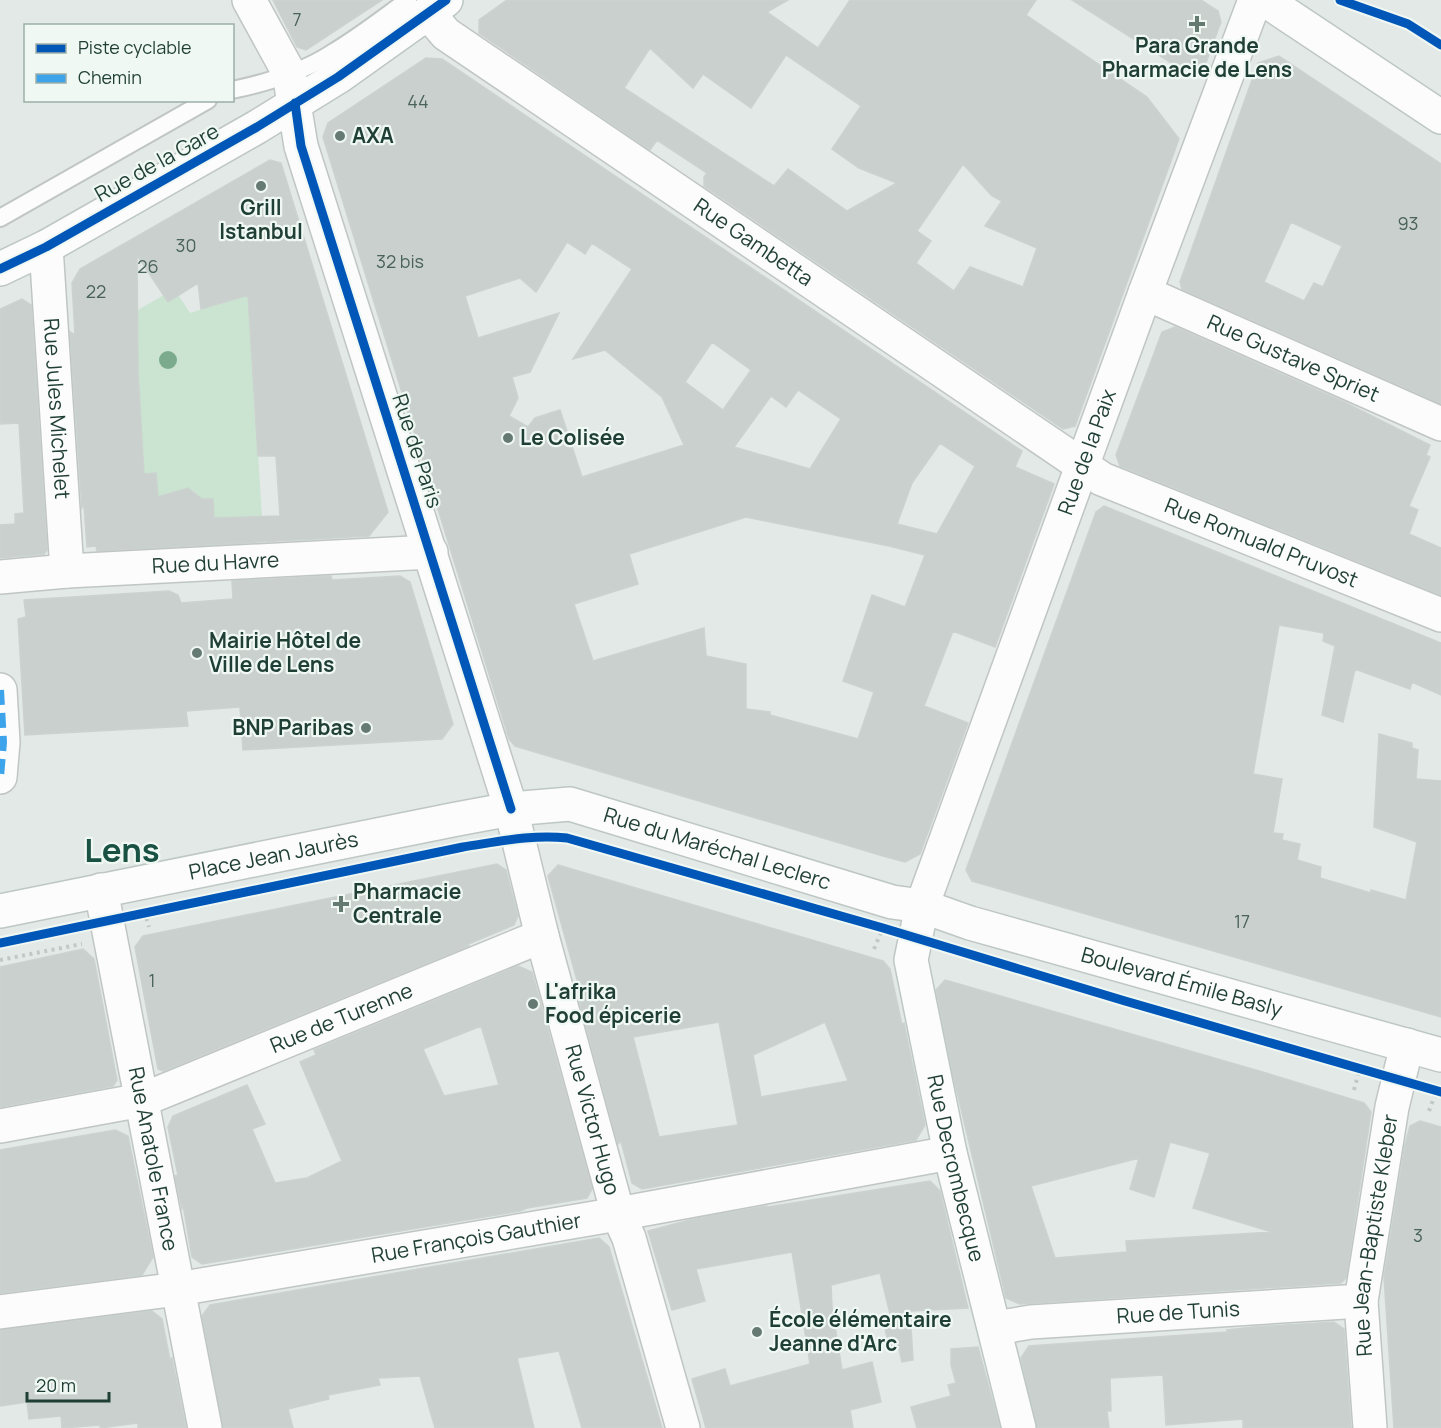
<svg xmlns="http://www.w3.org/2000/svg" width="1441" height="1428" font-family="Manrope,sans-serif">
<rect width="100%" height="100%" fill="#e3e9e6"/>
<path fill="#cae4d1" d="M164,295L169,302L179,296L190,313L248,295L262,517L214,519L213,499H197L195,492L187,488L180,490L158,507L156,473L144,474L147,514L137,370L138,310Z"/>
<path fill="#cad0cd" stroke="#cbd2cf" stroke-width="1.5" fill-rule="evenodd" d="M273,0H382L306,50L297,47Z
M507,0H788L767,12L818,48L850,0H1036L1026,15L1147,97L1179,139L1075,426L1063,429L704,186V177L707,173L657,140L650,150L479,33V20ZM650,48L693,88L703,74L751,108L786,55L861,106L832,149L859,168L897,183L847,211L788,169L774,186L624,88ZM963,164L992,196L1002,201L985,226L1037,248L1023,287L970,267L954,291L916,263L931,241L917,231Z
M1072,0H1201L1218,11L1221,22L1204,68L1176,66Z
M1279,56L1441,164V404L1182,289L1180,282L1258,63ZM1291,222L1342,246L1323,287L1314,283L1304,301L1264,282Z
M426,58L442,59L1022,451L1015,467L1054,484L995,647L953,631L924,706L968,723L920,854L905,862L883,856L515,746L509,739L323,137L328,123ZM567,242L585,254L592,243L632,269L573,359L605,350L662,397L684,445L582,477L560,410L535,418L528,427L509,416L518,398L512,377L530,372L559,313L478,338L465,296L520,278L536,292ZM712,342L751,370L723,410L685,382ZM798,390L841,419L810,469L734,447L771,396L786,407ZM940,443L975,466L937,534L897,524L912,483ZM746,517L889,546L925,555L905,607L872,595L843,681L874,692L858,739L770,715V712L746,709V664L706,656L704,628L593,661L574,604L638,584L629,554Z
M270,160L281,163L388,512L369,536L97,551L96,546L87,547L84,505L82,508L70,332L75,335L72,283L80,269ZM137,255L168,302L198,283L201,309L248,295L258,456H276L280,516L214,518L213,499H202L188,488L158,497L156,473L144,474L138,372Z
M22,299L31,305L47,550L44,554L0,558V525L15,524V514L24,513L19,423L0,424V309Z
M1175,327L1344,402L1430,445L1426,455L1430,457L1409,506L1418,510L1409,534L1441,548V595L1120,466L1116,455L1162,332Z
M1104,506L1441,643V695L1412,682L1410,689L1355,669L1343,722L1322,715L1335,646L1323,641L1324,633L1279,625L1253,774L1282,779L1273,833L1283,834L1282,840L1300,844L1297,860L1321,867L1320,878L1371,893V890L1406,900L1417,842L1374,827L1379,734L1412,743V748L1418,750L1416,779L1441,781V1017L972,881L966,870L1096,512Z
M331,576L332,580L400,576L410,582L453,724L442,739L243,750L240,707L186,711L188,726L25,735L18,619L26,617L24,600L169,591L178,595L181,603L233,599L232,581Z
M497,864L506,870L518,916L514,925L466,945L469,946L163,1071L158,1069L135,947L143,936Z
M558,865L883,961L890,969L902,1025L904,1023L925,1125L916,1140L642,1189L632,1183L621,1141L618,1144L576,989L580,991L548,876ZM719,1022L738,1125L659,1137L633,1037ZM825,1022L848,1081L761,1097L753,1055Z
M83,949L94,959L117,1080L113,1086L0,1107V967Z
M518,966L532,972L592,1189L587,1198L527,1208L520,1211L202,1264L192,1257L183,1205L182,1208L175,1176L178,1175L168,1127L173,1116L247,1085L265,1124L252,1129L275,1183L307,1178L342,1161L300,1062L316,1055L314,1050ZM481,1026L499,1085L444,1096L423,1049Z
M945,980L1266,1073L1364,1103L1371,1112L1346,1278L1341,1283L1020,1304L1006,1298L953,1075L936,990ZM1170,1142L1210,1153L1193,1208L1272,1232L1126,1241L1127,1252L1055,1258L1031,1186L1139,1158L1130,1189L1154,1197Z
M1420,1121L1441,1127V1428H1394L1384,1277L1405,1145L1410,1126Z
M115,1130L128,1136L153,1257L142,1275L0,1293V1150Z
M930,1181L940,1191L968,1308L910,1311L913,1360L902,1362L899,1349L890,1351L884,1324L892,1322L880,1273L831,1285L832,1307L842,1370L872,1362L881,1402L850,1410L853,1428H706L692,1379L725,1369L730,1386L810,1364L792,1252L696,1269L705,1301L672,1310L648,1231L697,1218L767,1206L768,1207Z
M599,1238L609,1247L662,1428H582L559,1351L517,1358L534,1428H435L420,1376L378,1378L380,1385L328,1395L329,1399L288,1409L293,1428H223L202,1316L210,1305Z
M152,1311L162,1319L170,1360L172,1358L186,1428H138V1423L100,1428V1425L62,1428L61,1416L29,1419L27,1402L0,1406V1330Z
M1334,1322L1344,1329L1351,1428H1243V1419L1166,1425L1163,1375L1110,1378L1111,1411H1107L1109,1428H1037L1021,1358L1029,1346L1227,1332V1330L1253,1327Z
M978,1347L1000,1428H917L911,1407L951,1396L948,1385L956,1383L951,1365V1349Z"/>
<g fill="none" stroke-linecap="round" stroke-linejoin="round">
<defs>
<path id="lane" d="M232,90C266,83 303,72 332,53C359,37 383,18 408,0
M0,218L208,100"/>
<g id="street">
<path id="s1" d="M249,0L289,73L301,146L511,809L542,936L618,1214L629,1238L683,1428"/>
<path id="s2" d="M428,13L446,34L1102,479L1441,615"/>
<path id="s3" d="M46,247L67,571"/>
<path id="s4" d="M1145,293L1441,424"/>
<path id="s5" d="M0,577L67,571L431,552"/>
<path d="M0,690L3,742L0,777"/>
<path id="s6" d="M101,890L205,1428"/>
<path id="s7" d="M922,906L1145,293L1255,0"/>
<path id="s8" d="M0,1126L142,1100L542,936"/>
<path id="s9" d="M0,1312L178,1289L618,1214L950,1153"/>
<path id="s10" d="M996,1328L1031,1322L1361,1301"/>
<path id="s11" d="M1370,1428L1361,1301L1392,1107L1407,1045"/>
</g>
<g id="secondary">
<path d="M1265,0L1441,117"/>
<path d="M0,269L46,247L257,127L338,77L446,0"/>
<path id="s12" d="M922,906L911,960L950,1153L1019,1428"/>
<path id="s13" d="M0,911L457,819L511,809L570,804L892,902L922,906L970,923L1441,1055"/>
</g>
</defs>
<use href="#lane" stroke="#c0c6c3" stroke-width="20"/>
<use href="#street" stroke="#c0c6c3" stroke-width="36"/>
<use href="#secondary" stroke="#bec7c3" stroke-width="36"/>
<path stroke="#c0c9c5" stroke-width="4" stroke-dasharray="3 4.5" stroke-linecap="butt" d="M144,911L149,927
M874,949L882,930
M0,960L82,944
M1354,1090L1361,1064
M1429,1111L1439,1084"/>
<use href="#lane" stroke="#fbfcfb" stroke-width="16"/>
<use href="#street" stroke="#fbfcfb" stroke-width="33"/>
<use href="#secondary" stroke="#fbfcfb" stroke-width="33"/>
<path stroke="#3da4eb" stroke-width="8" stroke-dasharray="15 8" stroke-linecap="butt" d="M0,690L3,742L0,777"/>
<defs>
<path id="cycleway" d="M1340,0L1408,24L1441,45
M295,103L301,146L511,809
M0,269L46,247L257,127L338,77L446,0
M0,943L463,847C497,842 532,834 567,838L883,928L1125,1001L1441,1092"/>
</defs>
<use href="#cycleway" stroke="#f0f8f4" stroke-width="13"/>
<use href="#cycleway" stroke="#0057b8" stroke-width="9"/>
</g>
<circle fill="#7bab8c" cx="168" cy="360" r="9"/>
<g fill="#647a73" stroke="#f0f8f4" stroke-width="2">
<path d="M1194 15h6v6h6v6h-6v6h-6v-6h-6v-6h6z"/>
<circle cx="340" cy="136" r="6"/>
<circle cx="261" cy="186" r="6"/>
<circle cx="508" cy="438" r="6"/>
<circle cx="197" cy="653" r="6"/>
<circle cx="366" cy="728" r="6"/>
<path d="M338 895h6v6h6v6h-6v6h-6v-6h-6v-6h6z"/>
<circle cx="533" cy="1004" r="6"/>
<circle cx="757" cy="1332" r="6"/>
</g>
<g text-anchor="middle" stroke-width="4.5" stroke-linejoin="round" paint-order="stroke">
<g font-size="18" fill="#4a635c">
<text x="297" y="26">7</text>
<text x="418" y="108">44</text>
<text x="1408" y="230">93</text>
<text x="186" y="252">30</text>
<text x="400" y="268">32 bis</text>
<text x="148" y="273">26</text>
<text x="96" y="298">22</text>
<text x="1242" y="928">17</text>
<text x="152" y="987">1</text>
<text x="1418" y="1242">3</text>
</g>
<g font-size="21" font-weight="bold" fill="#1f3e35" stroke="#f0f8f4" text-anchor="start">
<text x="1197" y="53" text-anchor="middle">Para Grande<tspan x="1197" dy="24">Pharmacie de Lens</tspan></text>
<text x="352" y="143">AXA</text>
<text x="261" y="215" text-anchor="middle">Grill<tspan x="261" dy="24">Istanbul</tspan></text>
<text x="520" y="445">Le Colisée</text>
<text x="209" y="648">Mairie Hôtel de<tspan x="209" dy="24">Ville de Lens</tspan></text>
<text x="354" y="735" text-anchor="end">BNP Paribas</text>
<text x="353" y="899">Pharmacie<tspan x="353" dy="24">Centrale</tspan></text>
<text x="545" y="999">L'afrika<tspan x="545" dy="24">Food épicerie</tspan></text>
<text x="769" y="1327">École élémentaire<tspan x="769" dy="24">Jeanne d'Arc</tspan></text>
</g>
<g font-size="21" fill="#1f3e35" stroke="#f0f8f4">
<text transform="translate(157 163) rotate(-29)" y="7">Rue de la Gare</text>
<text dy="7" stroke="none"><textPath href="#s2" startOffset="399">Rue Gambetta</textPath></text>
<text dy="7" stroke="none"><textPath href="#s4" startOffset="162">Rue Gustave Spriet</textPath></text>
<text dy="7" stroke="none"><textPath href="#s3" startOffset="162">Rue Jules Michelet</textPath></text>
<text transform="translate(417 451) rotate(72)" y="7">Rue de Paris</text>
<text dy="7" stroke="none"><textPath href="#s7" startOffset="483">Rue de la Paix</textPath></text>
<text dy="7" stroke="none"><textPath href="#s2" startOffset="992">Rue Romuald Pruvost</textPath></text>
<text dy="7" stroke="none"><textPath href="#s5" startOffset="216">Rue du Havre</textPath></text>
<text dy="7" stroke="none"><textPath href="#s13" startOffset="734">Rue du Maréchal Leclerc</textPath></text>
<text dy="7" stroke="none"><textPath href="#s13" startOffset="279">Place Jean Jaurès</textPath></text>
<text dy="7" stroke="none"><textPath href="#s13" startOffset="1218">Boulevard Émile Basly</textPath></text>
<text dy="7" stroke="none"><textPath href="#s8" startOffset="360">Rue de Turenne</textPath></text>
<text dy="7" stroke="none"><textPath href="#s1" startOffset="1174">Rue Victor Hugo</textPath></text>
<text dy="7" stroke="none"><textPath href="#s6" startOffset="274">Rue Anatole France</textPath></text>
<text dy="7" stroke="none"><textPath href="#s12" startOffset="268">Rue Decrombecque</textPath></text>
<text dy="7" stroke="none"><textPath href="#s11" startOffset="194">Rue Jean-Baptiste Kleber</textPath></text>
<text dy="7" stroke="none"><textPath href="#s9" startOffset="482">Rue François Gauthier</textPath></text>
<text dy="7" stroke="none"><textPath href="#s10" startOffset="183">Rue de Tunis</textPath></text>
</g>
<g font-size="33" font-weight="bold" fill="#195142" stroke="#f0f8f4">
<text x="122" y="862">Lens</text>
</g>
</g>
<rect x="24" y="24" width="210" height="78" fill="#f0f8f4" stroke="#9caea8" stroke-width="1.5"/>
<rect x="36" y="44" width="30" height="9" fill="#0057b8" stroke="#9caea8" stroke-width="1.5"/>
<text x="78" y="54" font-size="18" fill="#1f3e35">Piste cyclable</text>
<rect x="36" y="74" width="30" height="9" fill="#3da4eb" stroke="#9caea8" stroke-width="1.5"/>
<text x="78" y="84" font-size="18" fill="#1f3e35">Chemin</text>
<path d="M27 1392v9h82v-9" fill="none" stroke="#1f3e35" stroke-width="3"/>
<text x="36" y="1392" font-size="18" fill="#1f3e35" stroke="#f0f8f4" stroke-width="4.5" paint-order="stroke">20 m</text>
</svg>
